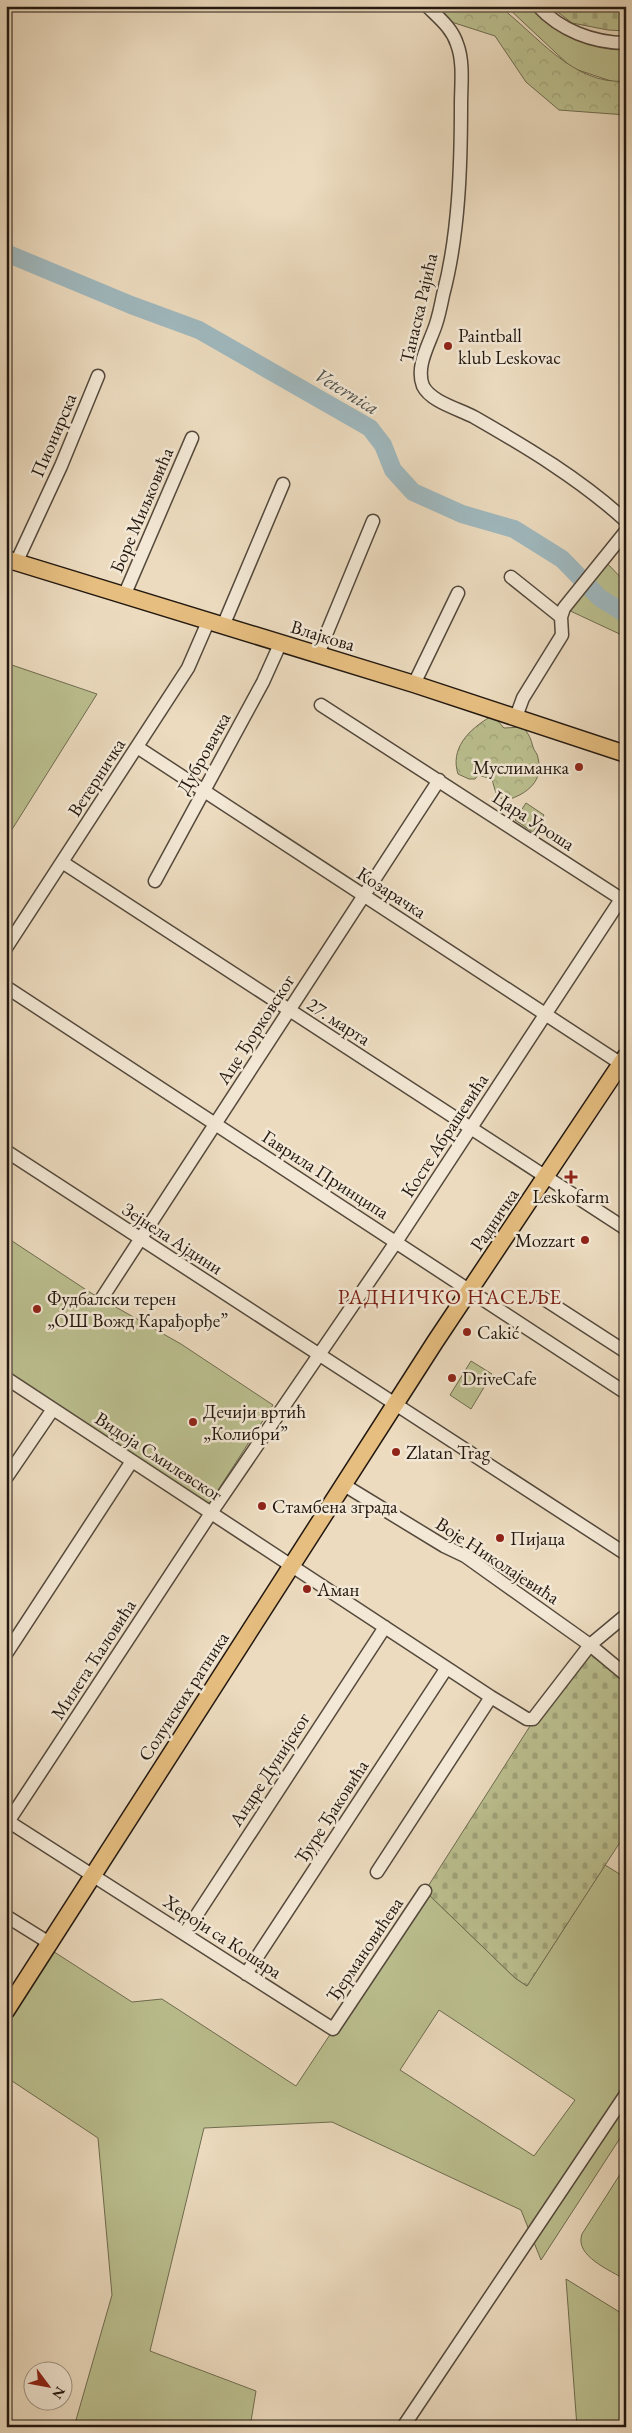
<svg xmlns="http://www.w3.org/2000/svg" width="632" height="2433" font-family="'EB Garamond',serif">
<defs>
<pattern id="forest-crowns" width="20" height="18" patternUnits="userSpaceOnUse" patternTransform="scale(1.25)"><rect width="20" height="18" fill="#bbbf8f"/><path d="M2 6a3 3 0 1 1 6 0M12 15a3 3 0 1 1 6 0" fill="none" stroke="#a0a37a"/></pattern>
<pattern id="cemetery-stones" width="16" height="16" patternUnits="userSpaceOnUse" patternTransform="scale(1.25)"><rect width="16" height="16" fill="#bbbf8f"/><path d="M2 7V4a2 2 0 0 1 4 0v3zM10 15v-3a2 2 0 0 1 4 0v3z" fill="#a0a37a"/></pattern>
</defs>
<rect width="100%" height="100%" fill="#ecdbbf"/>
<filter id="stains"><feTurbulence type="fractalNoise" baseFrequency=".004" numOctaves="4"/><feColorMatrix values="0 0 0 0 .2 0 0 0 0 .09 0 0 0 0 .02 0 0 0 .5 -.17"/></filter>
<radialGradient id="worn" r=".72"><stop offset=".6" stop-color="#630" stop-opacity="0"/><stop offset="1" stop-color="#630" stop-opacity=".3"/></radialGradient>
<path fill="#bbbf8f" stroke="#6e6c50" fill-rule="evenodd" d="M506,6H538L562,25L626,43V81L614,82L572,68Z
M604,560L626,583V637L564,608Z
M6,663L97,694L6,839Z
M526,803L544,815L533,832L515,820Z
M6,1237L91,1293L181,1344L273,1405L209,1504L6,1371Z
M471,1361L492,1374L471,1409L450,1395Z
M605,1865L626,1878V2129L541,2260L521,2210L332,2122L204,2128L150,2351L256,2391L250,2427H74L112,2295L98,2138L6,2077V2011L48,1948L132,2002L162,1999L296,2086L425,1891L515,1978L527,1986ZM439,2010L575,2100L534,2156L400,2070Z
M626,2165V2280C610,2270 574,2256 582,2234Z
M566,2279L626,2316V2427H577Z"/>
<path fill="url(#forest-crowns)" stroke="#6e6c50" d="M427,6H499C536,34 574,86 626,81V115L559,110L526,82L495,36L439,18Z
M490,717L496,719L504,728L523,727C529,734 531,739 533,747C534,751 538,754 538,758C544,781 527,794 507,800C495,799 495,789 492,779L478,775L475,779H469L458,774C450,749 468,730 490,717Z"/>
<path fill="url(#cemetery-stones)" stroke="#6e6c50" d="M550,6H626V31L608,30L572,23Z
M590,1645L626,1677V1833L527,1986L515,1978L425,1891L530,1726Z"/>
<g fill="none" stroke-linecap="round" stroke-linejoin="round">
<path stroke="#9fb8be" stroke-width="18" d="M6,253L131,305L199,330L370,428L383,445L393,470L413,492L462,514L514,529L562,559L600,598L626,614"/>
<defs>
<path id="minor" d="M427,6C439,18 452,28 457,44C464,62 461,85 461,104C461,165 459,235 443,295C441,305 439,315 436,324C430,343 415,366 423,386C431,402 459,409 474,417C528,448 580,479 626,521
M538,6C560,30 593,43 626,43
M16,563L61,466L98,376
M511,577L561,617
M124,596L192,438
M223,626L283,484
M318,654L373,521
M414,684L458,593
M321,705L626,902
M516,717L523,698L562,635L561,617L564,608L626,531
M137,747L626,1067
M62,862L626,1229
M155,881L263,682L281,642
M6,948L188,668L208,622
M6,987L626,1393
M6,1151C212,1287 420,1418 626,1554
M541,1297L626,1352
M102,1298L439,780
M6,1378L491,1697
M6,1478L53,1409
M344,1485L444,1546L465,1556L590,1645L626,1675
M6,1654L132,1461
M6,1820L333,2029L425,1891
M6,1825L211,1513L396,1242L621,899
M377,1872L491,1697L527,1719H533L590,1645L626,1615
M6,1916L51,1944
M185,1933L385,1627
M246,1974L446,1669
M403,2427L626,2094"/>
<path id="major" d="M6,559L414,684L626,754
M6,2011L435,1342L626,1056"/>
</defs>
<use href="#minor" stroke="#54493c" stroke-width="15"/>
<use href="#major" stroke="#221810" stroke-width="19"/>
<use href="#minor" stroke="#f3e8d5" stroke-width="12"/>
<use href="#major" stroke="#e6be80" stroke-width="16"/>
</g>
<g fill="#8f2418" stroke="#f3e8d5" stroke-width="2">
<circle cx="448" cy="346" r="5"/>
<circle cx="579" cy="767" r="5"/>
<path d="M568.5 1169.5h5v5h5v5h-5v5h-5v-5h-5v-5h5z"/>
<circle cx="585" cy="1240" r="5"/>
<circle cx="37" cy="1309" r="5"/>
<circle cx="467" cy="1332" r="5"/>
<circle cx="452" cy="1378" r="5"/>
<circle cx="193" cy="1422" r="5"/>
<circle cx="396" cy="1452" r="5"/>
<circle cx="262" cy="1506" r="5"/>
<circle cx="500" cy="1538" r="5"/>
<circle cx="307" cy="1589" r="5"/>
</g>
<g text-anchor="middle" stroke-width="5" stroke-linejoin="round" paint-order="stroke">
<g font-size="19" fill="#221810" stroke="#f3e8d5">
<text transform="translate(418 308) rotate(-77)" y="7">Танаска Рајића</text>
<text transform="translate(53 435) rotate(-67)" y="7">Пионирска</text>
<text transform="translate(141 510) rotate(-67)" y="7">Боре Миљковића</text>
<text transform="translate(323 635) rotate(17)" y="7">Влајкова</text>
<text transform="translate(203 753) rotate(-61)" y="7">Дубровачка</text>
<text transform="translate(96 777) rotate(-57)" y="7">Ветерничка</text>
<text transform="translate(534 820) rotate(33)" y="7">Цара Уроша</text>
<text transform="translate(392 892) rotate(33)" y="7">Козарачка</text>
<text transform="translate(339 1021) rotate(33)" y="7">27. марта</text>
<text transform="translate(255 1029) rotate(-57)" y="7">Аце Ђорковског</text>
<text transform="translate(444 1135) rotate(-57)" y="7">Косте Абрашевића</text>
<text transform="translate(326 1174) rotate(33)" y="7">Гаврила Принципа</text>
<text transform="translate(494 1219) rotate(-56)" y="7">Радничка</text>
<text transform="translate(173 1238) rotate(33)" y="7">Зејнела Ајдини</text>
<text transform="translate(159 1456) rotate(33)" y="7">Видоја Смилевског</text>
<text transform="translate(498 1560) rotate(33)" y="7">Воје Николајевића</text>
<text transform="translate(93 1659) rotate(-57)" y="7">Милета Ћаловића</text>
<text transform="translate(183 1696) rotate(-57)" y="7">Солунских ратника</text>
<text transform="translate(269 1769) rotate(-57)" y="7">Андре Дунијског</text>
<text transform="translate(331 1811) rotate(-57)" y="7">Ђуре Ђаковића</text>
<text transform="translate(223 1936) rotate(33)" y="7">Хероји са Кошара</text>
<text transform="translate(364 1949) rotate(-56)" y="7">Ђермановићева</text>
</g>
<g font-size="19" fill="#221810" stroke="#f3e8d5" text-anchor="start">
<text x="458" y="342">Paintball<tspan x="458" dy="22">klub Leskovac</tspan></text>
<text x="569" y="774" text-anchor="end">Муслиманка</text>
<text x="571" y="1203" text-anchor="middle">Leskofarm</text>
<text x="575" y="1247" text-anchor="end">Mozzart</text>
<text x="47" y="1305">Фудбалски терен<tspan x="47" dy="22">„ОШ Вожд Карађорђе”</tspan></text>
<text x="477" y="1339">Cakić</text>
<text x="462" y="1385">DriveCafe</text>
<text x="203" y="1418">Дечији вртић<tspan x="203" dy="22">„Колибри”</tspan></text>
<text x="406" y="1459">Zlatan Trag</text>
<text x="272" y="1513">Стамбена зграда</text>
<text x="510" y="1545">Пијаца</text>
<text x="317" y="1596">Аман</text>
</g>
<g font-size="20" font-style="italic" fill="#4e504d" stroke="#f3e8d5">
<text transform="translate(347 391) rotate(31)" y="7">Veternica</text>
</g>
<g font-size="21" letter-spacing="1" fill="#7a1f14" stroke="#f3e8d5">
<text x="450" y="1304">РАДНИЧКО НАСЕЉЕ</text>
</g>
</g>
<rect width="632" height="2433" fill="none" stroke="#ecdbbf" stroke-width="25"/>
<rect x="8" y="8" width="617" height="2418" fill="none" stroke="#221810" stroke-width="2.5"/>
<rect x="12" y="12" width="607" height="2408" fill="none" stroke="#221810"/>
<g transform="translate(48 2386) rotate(122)"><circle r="24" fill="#f3e8d5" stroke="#9f9586"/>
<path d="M0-4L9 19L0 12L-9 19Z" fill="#8f2418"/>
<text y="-8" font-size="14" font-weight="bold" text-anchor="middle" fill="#221810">N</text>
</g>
<rect width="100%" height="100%" filter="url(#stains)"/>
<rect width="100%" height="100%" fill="url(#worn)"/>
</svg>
